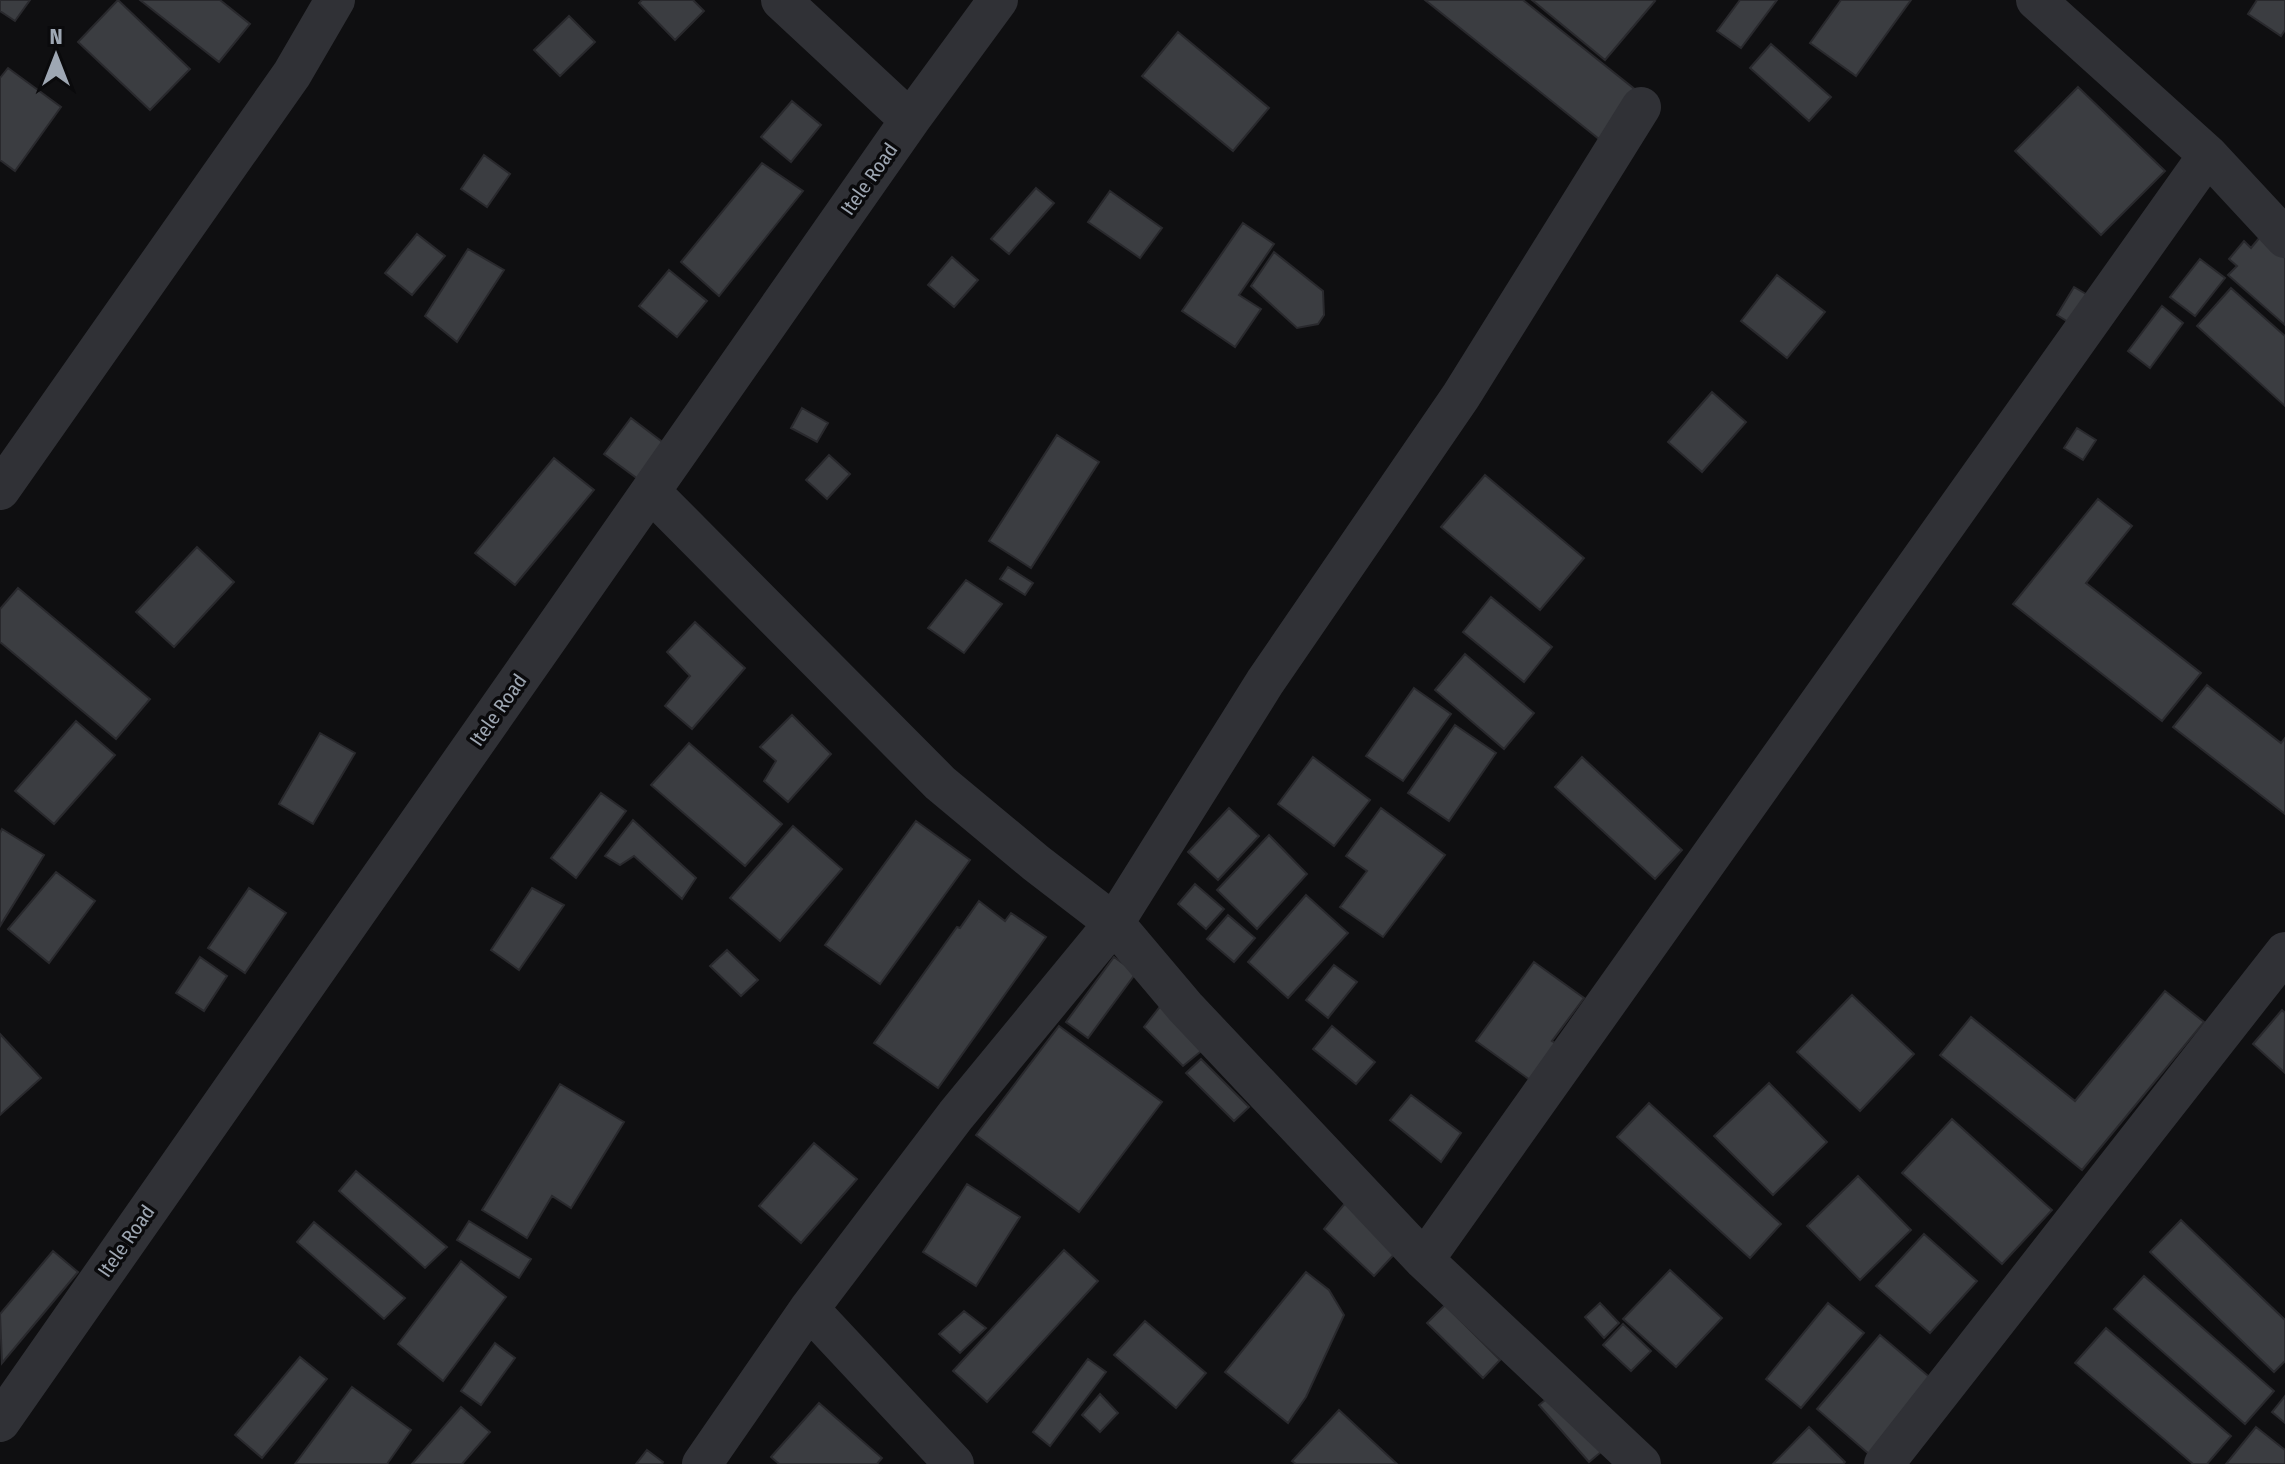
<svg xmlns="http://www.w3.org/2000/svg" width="2285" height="1464" font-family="'Fira Sans Condensed',sans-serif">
<rect width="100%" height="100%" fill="#0f0f11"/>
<path fill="#3b3d41" stroke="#29292d" stroke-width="2" d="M0,0H30L15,21L0,11Z
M118,0L190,69L150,110L78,42Z
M140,0H220L250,24L219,62Z
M642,0H693L704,11L675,40L639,3Z
M1425,0H1523L1637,91L1599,139Z
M1532,0H1653L1655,1L1605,60Z
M1740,0H1777L1741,48L1717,31Z
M1841,0H1911L1856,76L1810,43Z
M2257,0H2285V30L2281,36L2248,14Z
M569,16L595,42L560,76L534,50Z
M1178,32L1269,108L1233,151L1142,76Z
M1771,44L1831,97L1809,121L1750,68Z
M8,68L61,107L15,171L0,160V78Z
M2078,87L2165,171L2101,235L2015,151Z
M792,101L821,125L791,162L761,137Z
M484,155L510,174L487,207L461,189Z
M762,163L803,191L719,296L681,262Z
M1036,188L1054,203L1009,254L991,239Z
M1110,191L1162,228L1140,258L1088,222Z
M1243,223L1274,244L1239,295L1261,309L1235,347L1182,311Z
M417,234L445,256L412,295L385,273Z
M2260,237L2285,258V325L2228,275L2237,266L2229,259L2244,241L2251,248Z
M468,249L504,270L457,342L425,316Z
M1274,252L1323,291L1324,315L1318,324L1297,328L1251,286Z
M952,257L978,280L954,307L928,285Z
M2200,259L2225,278L2195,316L2170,297Z
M669,270L707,301L677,337L639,306Z
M1777,275L1825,312L1787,358L1741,321Z
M2074,287L2098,301L2081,330L2057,315Z
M2231,288L2285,336V406L2197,326Z
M2162,306L2183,323L2150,368L2128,351Z
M1712,392L1746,422L1702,472L1668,442Z
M802,408L828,423L817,442L791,428Z
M631,418L669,447L642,482L604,454Z
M2077,428L2096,440L2083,460L2064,448Z
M1057,435L1099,462L1031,568L989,541Z
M829,455L850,474L827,499L806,480Z
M554,458L594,490L515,585L475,553Z
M1485,475L1584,558L1540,610L1441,527Z
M2098,499L2132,526L2086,583L2201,673L2162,721L2013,604Z
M197,547L234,582L174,647L136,612Z
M1008,567L1033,583L1025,595L1000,579Z
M966,580L1002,604L964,653L928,628Z
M18,588L150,699L116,739L0,642V609Z
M1491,597L1552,647L1524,682L1463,632Z
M695,622L745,668L692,729L665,706L690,676L667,652Z
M1465,654L1534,713L1504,749L1435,690Z
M2207,685L2281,743L2285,738V814L2173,727Z
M1414,688L1451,714L1403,781L1366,756Z
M792,715L831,754L788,802L764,781L776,761L760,747Z
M76,721L115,755L54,824L15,791Z
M1455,725L1496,753L1449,821L1408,793Z
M320,733L355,753L313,824L279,804Z
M689,743L782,824L745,866L651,785Z
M1313,757L1370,800L1334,846L1278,804Z
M1582,757L1682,850L1655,879L1555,787Z
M601,793L626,811L576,878L551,858Z
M1229,808L1259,836L1218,880L1188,852Z
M1381,808L1445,855L1383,937L1340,907L1367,871L1346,856Z
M633,820L696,878L682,899L634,856L620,865L605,856Z
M916,821L970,860L880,984L825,945Z
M793,826L842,869L780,941L730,898Z
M2,829L44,855L0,926V833Z
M1269,835L1307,874L1257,929L1217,890Z
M56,872L95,901L49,963L8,929Z
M1195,884L1224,909L1206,929L1178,904Z
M249,888L286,913L245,973L208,948Z
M532,888L564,905L519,970L491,950Z
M1306,895L1348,933L1288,998L1248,962Z
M979,901L1005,921L1011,913L1046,937L938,1088L874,1043L957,927L960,928Z
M1228,915L1255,938L1234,962L1207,939Z
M727,950L758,980L741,996L710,966Z
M200,957L227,976L204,1011L176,993Z
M1114,957L1136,973L1088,1038L1066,1022Z
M1534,962L1584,998L1552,1041L1566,1050L1530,1080L1476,1041Z
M1334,965L1357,982L1328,1018L1306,1000Z
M2165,991L2204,1022L2082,1170L1940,1055L1971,1017L2075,1101Z
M1852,995L1914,1054L1860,1111L1797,1052Z
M1162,1004L1205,1048L1183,1066L1144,1027Z
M2282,1010L2285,1013L2284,1072L2253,1044Z
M1059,1026L1162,1102L1079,1212L976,1135Z
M1332,1026L1375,1062L1356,1084L1313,1049Z
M0,1034L41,1078L0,1115Z
M1201,1059L1249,1107L1234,1121L1186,1073Z
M1769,1083L1827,1142L1773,1195L1714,1136Z
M560,1084L624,1122L571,1208L552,1196L527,1238L482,1210Z
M1411,1095L1461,1133L1441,1162L1390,1120Z
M1649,1103L1781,1224L1750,1258L1617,1137Z
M1952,1119L2052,1210L2002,1264L1902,1173Z
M814,1143L857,1179L801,1243L759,1206Z
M356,1171L447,1247L425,1268L339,1191Z
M1858,1176L1911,1230L1860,1280L1807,1226Z
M967,1184L1020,1217L976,1286L923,1252Z
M1346,1202L1400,1248L1374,1276L1324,1229Z
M2181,1220L2285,1320V1361L2274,1372L2150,1252Z
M469,1221L531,1259L519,1278L457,1240Z
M314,1222L405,1298L384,1319L297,1242Z
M1924,1234L1977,1281L1930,1333L1876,1286Z
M1064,1250L1098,1281L987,1402L953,1371Z
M53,1251L78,1272L2,1363L0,1314Z
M461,1261L506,1297L443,1381L398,1344Z
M1670,1270L1722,1318L1676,1367L1623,1319Z
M1306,1272L1329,1290L1344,1315L1306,1397L1288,1423L1225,1372Z
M2144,1276L2274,1391L2245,1424L2114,1309Z
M1600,1303L1619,1323L1604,1338L1585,1317Z
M1828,1303L1864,1333L1801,1408L1766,1379Z
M1445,1305L1500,1360L1483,1378L1427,1323Z
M964,1311L986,1328L960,1353L939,1334Z
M1145,1321L1206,1373L1176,1408L1114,1355Z
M1623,1324L1651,1351L1631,1371L1603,1345Z
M2106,1328L2231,1436L2207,1464H2193L2075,1363Z
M1880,1335L1933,1380L1869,1454L1817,1409Z
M495,1343L515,1358L481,1405L461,1391Z
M300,1357L327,1379L262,1458L235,1435Z
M1088,1359L1106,1372L1050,1446L1033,1432Z
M352,1387L411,1430L387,1464H295Z
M1100,1394L1118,1413L1100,1432L1082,1415Z
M1550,1396L1601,1452L1589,1462L1539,1405Z
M2285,1396V1423L2272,1412Z
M819,1403L882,1458L877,1464H779L771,1457Z
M461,1407L490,1432L462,1464H412Z
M1339,1410L1397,1464H1296L1292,1461Z
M1809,1427L1845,1462L1843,1464H1773Z
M2256,1427L2285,1450V1464H2226Z
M647,1450L663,1462L662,1464H636Z"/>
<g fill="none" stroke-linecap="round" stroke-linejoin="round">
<path stroke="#303136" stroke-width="40" d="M781,0L910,120
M2036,0L2208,155L2285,238
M0,490L292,74L335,0
M651,492L940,783L1036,863L1114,923L1185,1007L1424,1260L1641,1464
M1424,1260L2208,155
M809,1309L954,1464
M0,1422L910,120L998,0
M702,1464L809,1309L956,1115L1114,923L1265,682L1461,396L1641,107
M1884,1464L2285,952"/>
</g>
<g text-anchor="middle" stroke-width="7" stroke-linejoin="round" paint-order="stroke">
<g font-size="20" fill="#9ea7b3" stroke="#0a0a0c">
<text transform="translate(869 179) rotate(-55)" y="7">Itele Road</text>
<text transform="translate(498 710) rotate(-55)" y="7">Itele Road</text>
<text transform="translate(126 1241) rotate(-55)" y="7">Itele Road</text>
</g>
</g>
<g transform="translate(56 56)" stroke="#0a0a0c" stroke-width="6" paint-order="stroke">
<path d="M0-6L14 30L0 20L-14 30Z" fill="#9ea7b3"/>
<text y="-12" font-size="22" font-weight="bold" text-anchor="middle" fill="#9ea7b3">N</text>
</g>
</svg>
